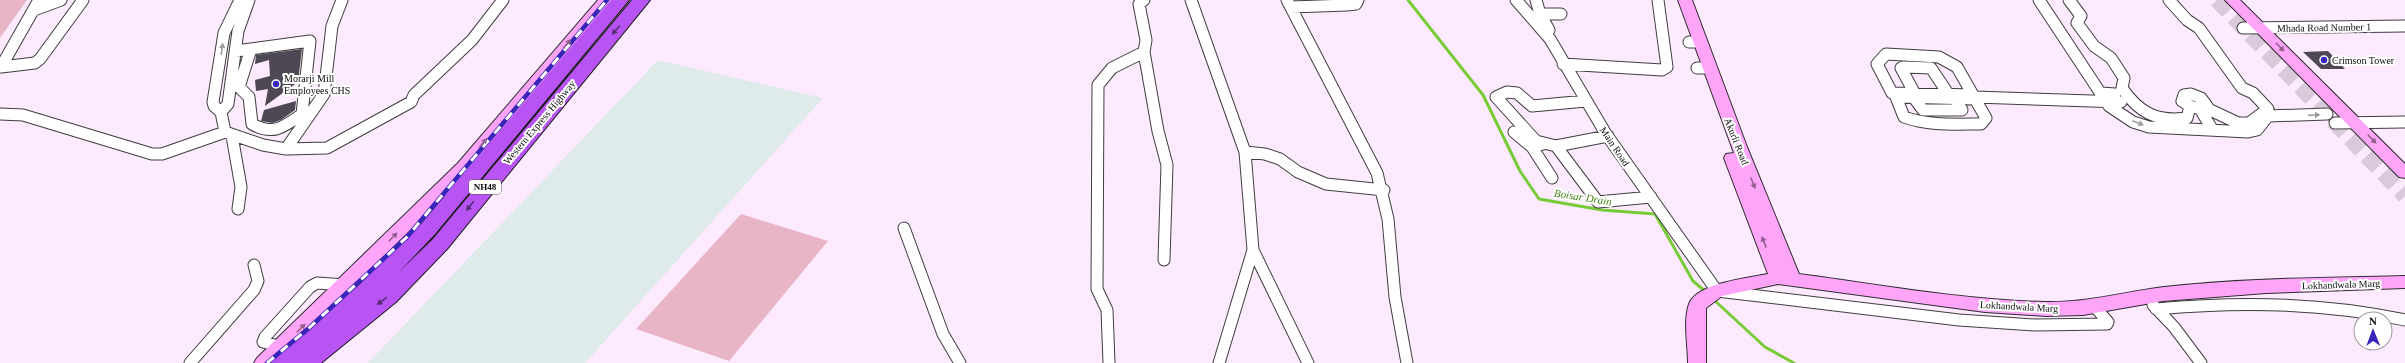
<svg xmlns="http://www.w3.org/2000/svg" width="2405" height="363" font-family="'Times New Roman',serif">
<rect width="100%" height="100%" fill="#feeaff"/>
<path fill="#dfeaea" d="M658,60L823,98L585,363H368Z"/>
<path fill="#e8b5c7" d="M0,0H27L0,38Z
M741,214L828,241L729,361L636,329Z"/>
<g fill="none" stroke-linecap="round" stroke-linejoin="round">
<path stroke="#77cb37" stroke-width="3" d="M1408,0L1483,95L1520,171L1539,199L1602,210L1655,214L1693,281L1706,292
M1713,299L1765,347L1794,363"/>
</g>
<path fill="#4e4854" d="M302,49L298,82L265,106L268,89L256,91L255,80L270,76L269,60L255,64L256,55Z
M2328,51L2345,69H2321L2303,52Z
M296,101L295,110L281,120L272,123L261,121L264,110Z"/>
<g fill="none" stroke-linecap="round" stroke-linejoin="round">
<path stroke="#dac9da" stroke-width="16" stroke-dasharray="16 8" stroke-linecap="butt" d="M2217,0L2405,196"/>
<defs>
<path id="street" d="M39,0L1,67L35,63L40,59L83,0
M1191,0L1245,152L1253,250L1219,363
M1287,0L1377,173L1388,219L1395,297L1407,363
M1516,0L1550,39L1606,134L1717,291L1959,320L2035,325L2107,324L2108,322L2095,307
M1536,0L1540,14L1549,30
M2039,0L2109,106L2133,122L2149,127L2248,132L2257,130L2268,116L2327,114
M2069,0L2081,16L2077,23L2094,46L2111,58L2124,78L2122,88C2139,113 2157,122 2187,118L2190,106
M2169,0L2187,20L2199,28L2242,88L2253,93L2268,109L2249,123H2238L2206,108
M1291,7L1347,5L1356,4L1358,0
M34,10L61,0
M1540,14H1561
M2243,28L2405,26
M1689,42H1700
M236,51L310,41L302,114C284,127 273,136 252,124L249,97L239,87L251,49
M1144,52L1158,131L1167,165L1164,260
M1886,54L1939,57L1957,67L1973,95L1892,93L1877,64Z
M1563,64L1662,70L1667,67L1658,0
M1697,68H1708
M2101,93L2115,94
M1915,94L1901,68L1903,67L1931,68L1949,95
M2191,94L2201,98L2207,106L2204,109L2192,107L2182,101L2184,95Z
M1973,95L1975,99
M1896,97L1975,99L1986,118L1981,124C1955,124 1929,126 1904,117Z
M1974,97L2121,102
M1914,98L1923,110H1962L1955,99
M1586,101L1532,106L1517,93L1507,92L1496,97L1536,141L1556,146L1598,202L1651,197
M2200,109L2212,129
M221,112L228,104L238,31L249,0
M0,114L23,115L152,154H162L225,132L263,145L286,149L327,148L411,102L414,95L472,40L503,0
M2335,123L2405,122
M225,132L221,112L214,106L213,102L224,33L240,0
M1514,132L1532,147
M232,136L241,187L238,209
M1543,144L1532,147L1552,178
M1556,146L1608,136
M286,149L324,94L332,26L342,0
M1245,152L1265,154L1280,159L1298,172L1326,184L1384,190
M904,228L943,334L960,363
M1253,250L1308,363
M2153,305L2174,327L2201,363
M2156,309C2240,301 2322,302 2405,320
M282,347L263,342L265,337L310,287L317,283L345,285
M190,363L254,290L258,281L254,265
M1109,363L1107,310L1097,289L1098,85L1112,68L1144,52L1146,40L1139,4L1144,0"/>
<path id="secondary" d="M598,0H612L470,171L275,363H254L257,358L458,163Z
M1678,0H1692L1747,147L1799,274C1881,285 1963,300 2045,302C2086,303 2124,292 2164,287C2244,278 2325,278 2405,276V288L2266,293L2163,301L2083,315L2046,316L1985,312L1778,284L1722,296L1706,308V363H1688C1688,345 1683,321 1689,304C1697,283 1748,278 1768,274L1724,158L1726,154L1734,153Z
M2225,0H2240L2405,164V178L2399,177Z"/>
<path id="highway" d="M611,0H629L435,234L399,272L433,239L632,0H650L447,249L396,302L321,363H268L271,357L358,286L421,224Z"/>
</defs>
<use href="#street" stroke="#3e3e3e" stroke-width="13"/>
<use href="#secondary" stroke="#2d2d2d" stroke-width="2"/>
<use href="#highway" stroke="#1c1c1c" stroke-width="2"/>
<use href="#street" stroke="#fff" stroke-width="11"/>
<use href="#secondary" fill="#fea5f9" fill-rule="evenodd"/>
<use href="#highway" fill="#b754f3" fill-rule="evenodd"/>
<defs>
<path id="rail" d="M267,363L309,328L407,237L607,0"/>
</defs>
<use href="#rail" stroke="#3726b9" stroke-width="4.5"/>
<use href="#rail" stroke="#fff" stroke-width="3" stroke-dasharray="9" stroke-linecap="butt"/>
</g>
<defs><path id="oneway-solid" d="M-6-.8H1V-3.2L6.5 0L1 3.2V.8H-6Z"/></defs>
<g fill="#582c73">
<use href="#oneway-solid" transform="translate(616 30) rotate(130)"/>
<use href="#oneway-solid" transform="translate(470 206) rotate(128)"/>
<use href="#oneway-solid" transform="translate(382 301) rotate(143)"/>
</g>
<g fill="#91608e">
<use href="#oneway-solid" transform="translate(567 44) rotate(-50)"/>
<use href="#oneway-solid" transform="translate(2280 47) rotate(46)"/>
<use href="#oneway-solid" transform="translate(2372 139) rotate(46)"/>
<use href="#oneway-solid" transform="translate(483 143) rotate(-50)"/>
<use href="#oneway-solid" transform="translate(1753 183) rotate(68)"/>
<use href="#oneway-solid" transform="translate(393 237) rotate(-45)"/>
<use href="#oneway-solid" transform="translate(1764 242) rotate(-111)"/>
<use href="#oneway-solid" transform="translate(301 328) rotate(-45)"/>
</g>
<g fill="#9d9d9d">
<use href="#oneway-solid" transform="translate(222 49) rotate(-82)"/>
<use href="#oneway-solid" transform="translate(2314 115) rotate(-2)"/>
<use href="#oneway-solid" transform="translate(2138 123) rotate(21)"/>
</g>
<g fill="#3726b9" stroke="#fff" stroke-width="1.5">
<circle cx="2324" cy="60" r="4"/>
<circle cx="276" cy="84" r="4"/>
</g>
<g text-anchor="middle" stroke-width="4" stroke-linejoin="round" paint-order="stroke">
<rect fill="#fff" stroke="#545454" stroke-width="1" x="469" y="180" width="32" height="14" rx="3"/>
<g font-size="9" font-weight="bold" fill="#0b0b0b">
<text x="485" y="190">NH48</text>
</g>
<g font-size="10" fill="#0b0b0b" stroke="#fff">
<text transform="translate(2324 27) rotate(-1)" y="4">Mhada Road Number 1</text>
<text transform="translate(539 122) rotate(-50)" y="4">Western Express Highway</text>
<text transform="translate(1737 141) rotate(68)" y="4">Akurli Road</text>
<text transform="translate(1615 146) rotate(56)" y="4">Main Road</text>
<text transform="translate(2341 284) rotate(-2)" y="4">Lokhandwala Marg</text>
<text transform="translate(2019 306) rotate(3)" y="4">Lokhandwala Marg</text>
</g>
<g font-size="10" fill="#0b0b0b" stroke="#fff" text-anchor="start">
<text x="2332" y="64">Crimson Tower</text>
<text x="284" y="82">Morarji Mill<tspan x="284" dy="12">Employees CHS</tspan></text>
</g>
<g font-size="11" font-style="italic" fill="#428516" stroke="#fff">
<text transform="translate(1583 197) rotate(9)" y="4">Boisar Drain</text>
</g>
</g>
<g transform="translate(2373 331) rotate(359)"><circle r="19" fill="#ffffff" stroke="#9d9d9d"/>
<path d="M0-3L7 15L0 10L-7 15Z" fill="#3726b9"/>
<text y="-6" font-size="11" font-weight="bold" text-anchor="middle" fill="#0b0b0b">N</text>
</g>
</svg>
